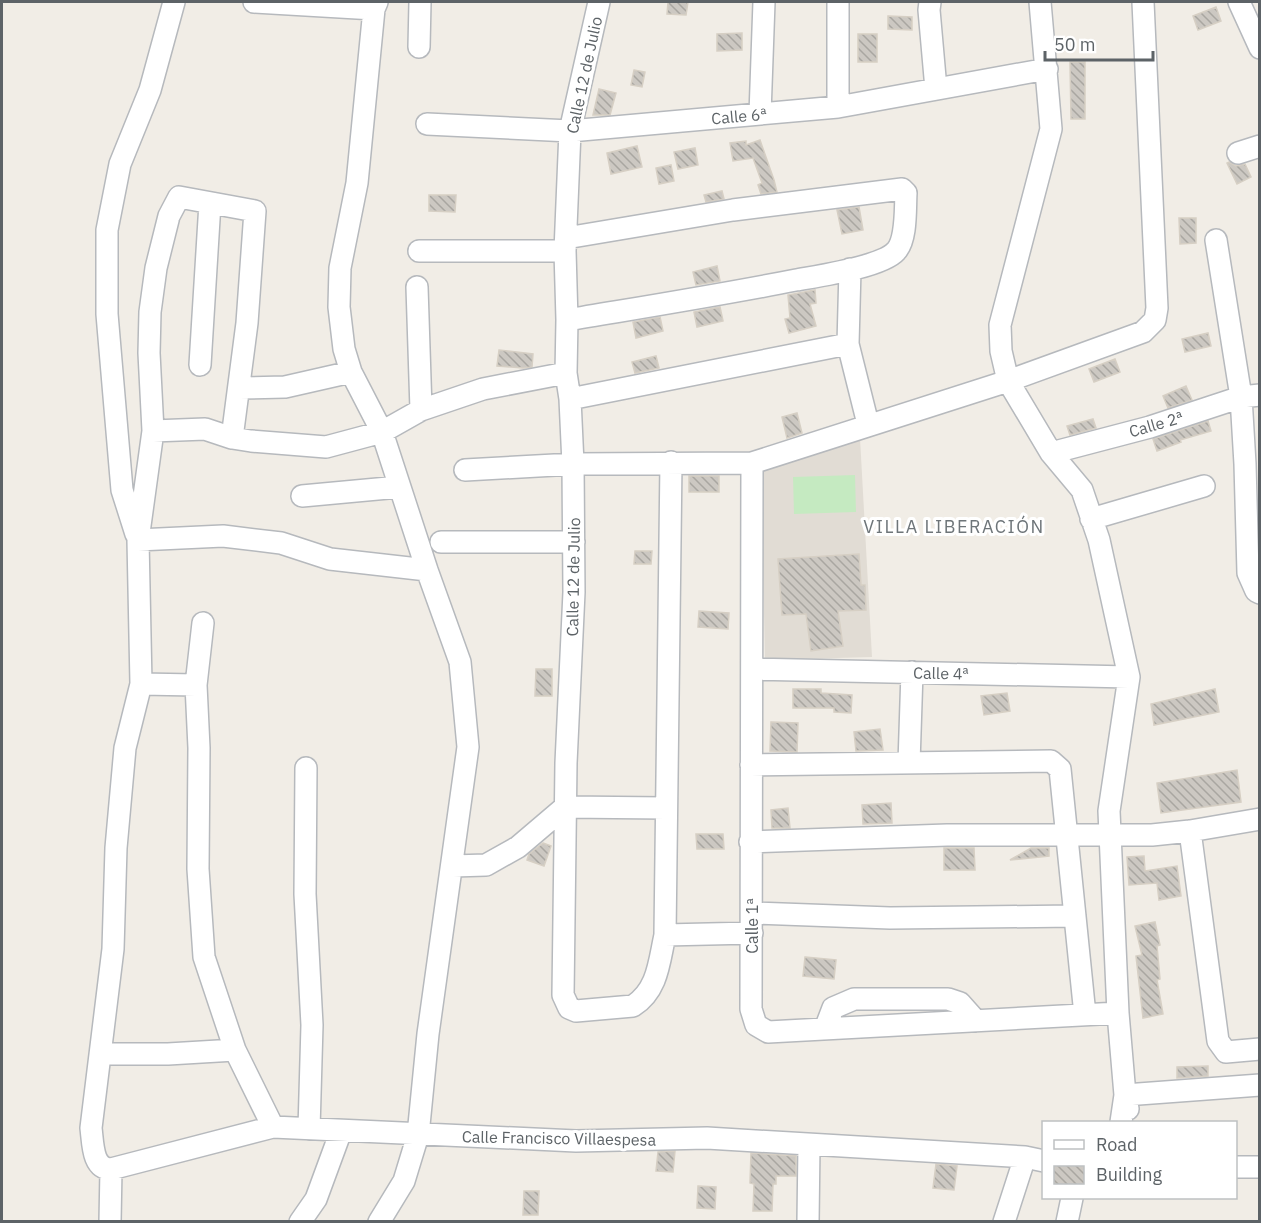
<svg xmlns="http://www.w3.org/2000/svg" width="1261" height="1223" font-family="'IBM Plex Sans',sans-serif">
<defs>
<pattern id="building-back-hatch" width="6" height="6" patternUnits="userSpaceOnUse" patternTransform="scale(1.5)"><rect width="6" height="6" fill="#ccc8c2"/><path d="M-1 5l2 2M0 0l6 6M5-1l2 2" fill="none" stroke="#a9a6a1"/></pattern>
</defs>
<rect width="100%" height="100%" fill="#f1ede6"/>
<path fill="#e1dcd4" d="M860,438L872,657L765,660L761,470Z"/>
<path fill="#c5eac1" d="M855,475L856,512L794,514L793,477Z"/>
<path fill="url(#building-back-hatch)" stroke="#d6cfc4" stroke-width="1.5" d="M668,2H688L686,15L667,14Z
M1216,7L1221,21L1198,30L1193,16Z
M888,16L912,17V30L888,29Z
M742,33V50L717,51V34Z
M858,34H877V62H858Z
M1070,62H1085V119H1071Z
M634,70L645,72L642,87L631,85Z
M599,89L616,93L610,115H593Z
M760,140L774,180L777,192L761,194L758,185L762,183L753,158L733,161L730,143L746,141V145Z
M637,146L642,167L611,174L607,153Z
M695,148L698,165L678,169L674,152Z
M1229,162L1236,166L1245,164L1251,177L1237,184L1227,163Z
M671,165L674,181L659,184L656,168Z
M722,191L724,199L706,202L704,195Z
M429,195H456L455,212L429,211Z
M859,207L863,230L842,234L837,210Z
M1179,218H1196V243L1180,244Z
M717,266L720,281L696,285L693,272Z
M815,290L816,303L810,304L816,326L789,333L785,319L790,318L788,295Z
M720,307L723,321L697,327L694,312Z
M660,317L663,331L636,338L633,322Z
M1208,333L1211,346L1185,352L1182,339Z
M499,350L533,354L532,367L523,368L497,366Z
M656,356L659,368L635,373L632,362Z
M1115,359L1120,372L1094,382L1089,369Z
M1186,386L1192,400L1168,408L1163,396Z
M797,413L802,433L787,438L782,417Z
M1093,419L1096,428L1070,435L1067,426Z
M1208,421L1211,431L1180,440L1181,442L1157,451L1153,439Z
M689,476H719V492H689Z
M635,551H652L651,564H634Z
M859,554L861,585H865L866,610L838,611L843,646L811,651L806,614L782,615L778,559Z
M699,611L729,613L728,629L698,627Z
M536,669H552V696H535Z
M793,689H821V693L852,695L851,713L834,712V708H793Z
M1215,689L1219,712L1154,725L1151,704Z
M1007,693L1010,711L984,715L981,696Z
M771,722L798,723L797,752L770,751Z
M880,729L883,750L856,751L854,732Z
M1237,770L1241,802L1161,813L1157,783Z
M891,803L892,823L863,824L862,805Z
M788,808L790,828H772L771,810Z
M696,834H723L724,849H697Z
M543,843L551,846L544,866L527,860L529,854Z
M944,848H974L975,870H944Z
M1031,848H1049V856L1010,860Z
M1144,856L1145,871L1177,866L1181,896L1159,900L1157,883L1129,885L1127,857Z
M1155,922L1160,945L1157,946L1160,979L1157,980L1163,1014L1143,1018L1136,956L1142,955L1135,926Z
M805,957L836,960L834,979L803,976Z
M1208,1066V1076L1177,1078V1067Z
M675,1151L673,1172L656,1171L658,1152Z
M751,1153L796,1156V1176H776V1184H773L772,1211H753L754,1184L750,1183Z
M936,1164L957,1166L954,1190L933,1188Z
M698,1186L716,1187L715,1209L697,1208Z
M524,1191H539L538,1215H523Z"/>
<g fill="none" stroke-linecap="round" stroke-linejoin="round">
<defs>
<path id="minor" d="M254,2L374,9
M377,2L374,9L357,183L340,268L339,307L344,349L351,372L382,432L427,570L460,662L468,747L428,1034L418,1135L404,1181L379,1222
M599,2L570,131L565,251L567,320L566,373L570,399L573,464L574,592L566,763L563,995L569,1008L576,1011L633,1006C658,990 659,962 665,935L671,462
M838,2V107
M930,2L929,10L936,89
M1040,2L1051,129L1000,325L1001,351L1008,381L1051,453L1082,490L1099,540L1129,677L1109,811L1118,1013L1125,1095L1121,1122
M1239,2L1260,48
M419,47L420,2
M760,114L764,2
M427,124L570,131L838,107L1047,69
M1238,153L1260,146
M566,238L733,210L902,189L906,193C905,209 907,239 896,251C882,267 818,276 796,280C720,295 644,307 567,320
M1216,240L1241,397L1245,464L1248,573L1256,591L1260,593
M419,251H565
M850,269L848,344L868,424
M417,287L421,410
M200,365L210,203
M239,388L285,387L351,372
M570,399L848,344
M153,431L205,429L232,438L251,441L326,447L382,432L421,410L483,389L566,373
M232,438L247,323L255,211L179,197L169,216L156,268L150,312L149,353L153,431L138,540L141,684L125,748L116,848L113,949L91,1128C93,1143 92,1169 111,1169L273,1127L576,1141L707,1138L1025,1157L1044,1161
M1051,453L1150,427L1241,397L1260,395
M752,463L751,1009L756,1025L768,1032L1118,1013
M465,470L573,464L752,463L1008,381L1143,332L1155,320L1157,308L1143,2
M302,496L399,487
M1091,519L1204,486
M136,534L122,490L107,314V230L120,164L150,90L174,2
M138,540L223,536L281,543L330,559L427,570
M441,542H574
M203,623L196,685L199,748L198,869L204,957L235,1050L273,1127
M752,669L1129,677
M141,684L196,685
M909,763L912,672
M751,765L1051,761L1060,769L1085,1015
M306,768L305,894L312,1025L309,1129
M1190,831L1218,1041L1226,1052L1260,1049
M750,842L947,835H1152L1190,831L1260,819
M453,866L486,865L518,847L565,807L666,808
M752,913L890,918L1075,916
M665,935L752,933
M825,1029L833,1008L854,999H948L960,1003L976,1021
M101,1054H168L235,1050
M1128,1109L1125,1095L1260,1085
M1236,1167H1260
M110,1222L111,1169
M300,1222L316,1199L341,1131
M808,1222L809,1145
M1004,1222L1025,1157
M1067,1222L1072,1198"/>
</defs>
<use href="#minor" stroke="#b6b9bd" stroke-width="24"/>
<use href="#minor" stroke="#fff" stroke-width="21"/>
</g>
<g text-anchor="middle" stroke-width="6" stroke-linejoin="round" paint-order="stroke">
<g font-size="16" fill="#5d6367" stroke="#fff">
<text transform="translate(584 75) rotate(-78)" y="6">Calle 12 de Julio</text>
<text transform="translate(739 116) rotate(-5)" y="6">Calle 6ª</text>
<text transform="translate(1156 424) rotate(-16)" y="6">Calle 2ª</text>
<text transform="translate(573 577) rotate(-89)" y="6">Calle 12 de Julio</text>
<text transform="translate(941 673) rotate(1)" y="6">Calle 4ª</text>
<text transform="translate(752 926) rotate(-90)" y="6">Calle 1ª</text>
<text transform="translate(559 1138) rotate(1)" y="6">Calle Francisco Villaespesa</text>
</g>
<g font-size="18" letter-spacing="1.5" fill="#6e7579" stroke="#fff">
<text x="954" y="533">VILLA LIBERACIÓN</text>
</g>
</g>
<rect width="1261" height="1223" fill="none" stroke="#5d6367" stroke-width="6"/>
<rect x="1042" y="1121" width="195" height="78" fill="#ffffff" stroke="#bec1c2" stroke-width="1.5"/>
<rect x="1054" y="1140" width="30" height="9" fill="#ffffff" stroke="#bec1c2" stroke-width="1.5"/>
<text x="1096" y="1151" font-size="18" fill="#5d6367">Road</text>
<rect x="1054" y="1166" width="30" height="18" fill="url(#building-back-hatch)" stroke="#bec1c2" stroke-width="1.5"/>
<text x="1096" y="1181" font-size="18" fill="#5d6367">Building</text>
<path d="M1045 51v9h108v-9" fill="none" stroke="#5d6367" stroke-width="3"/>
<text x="1054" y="51" font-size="18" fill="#5d6367" stroke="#ffffff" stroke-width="4.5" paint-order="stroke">50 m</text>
</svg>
